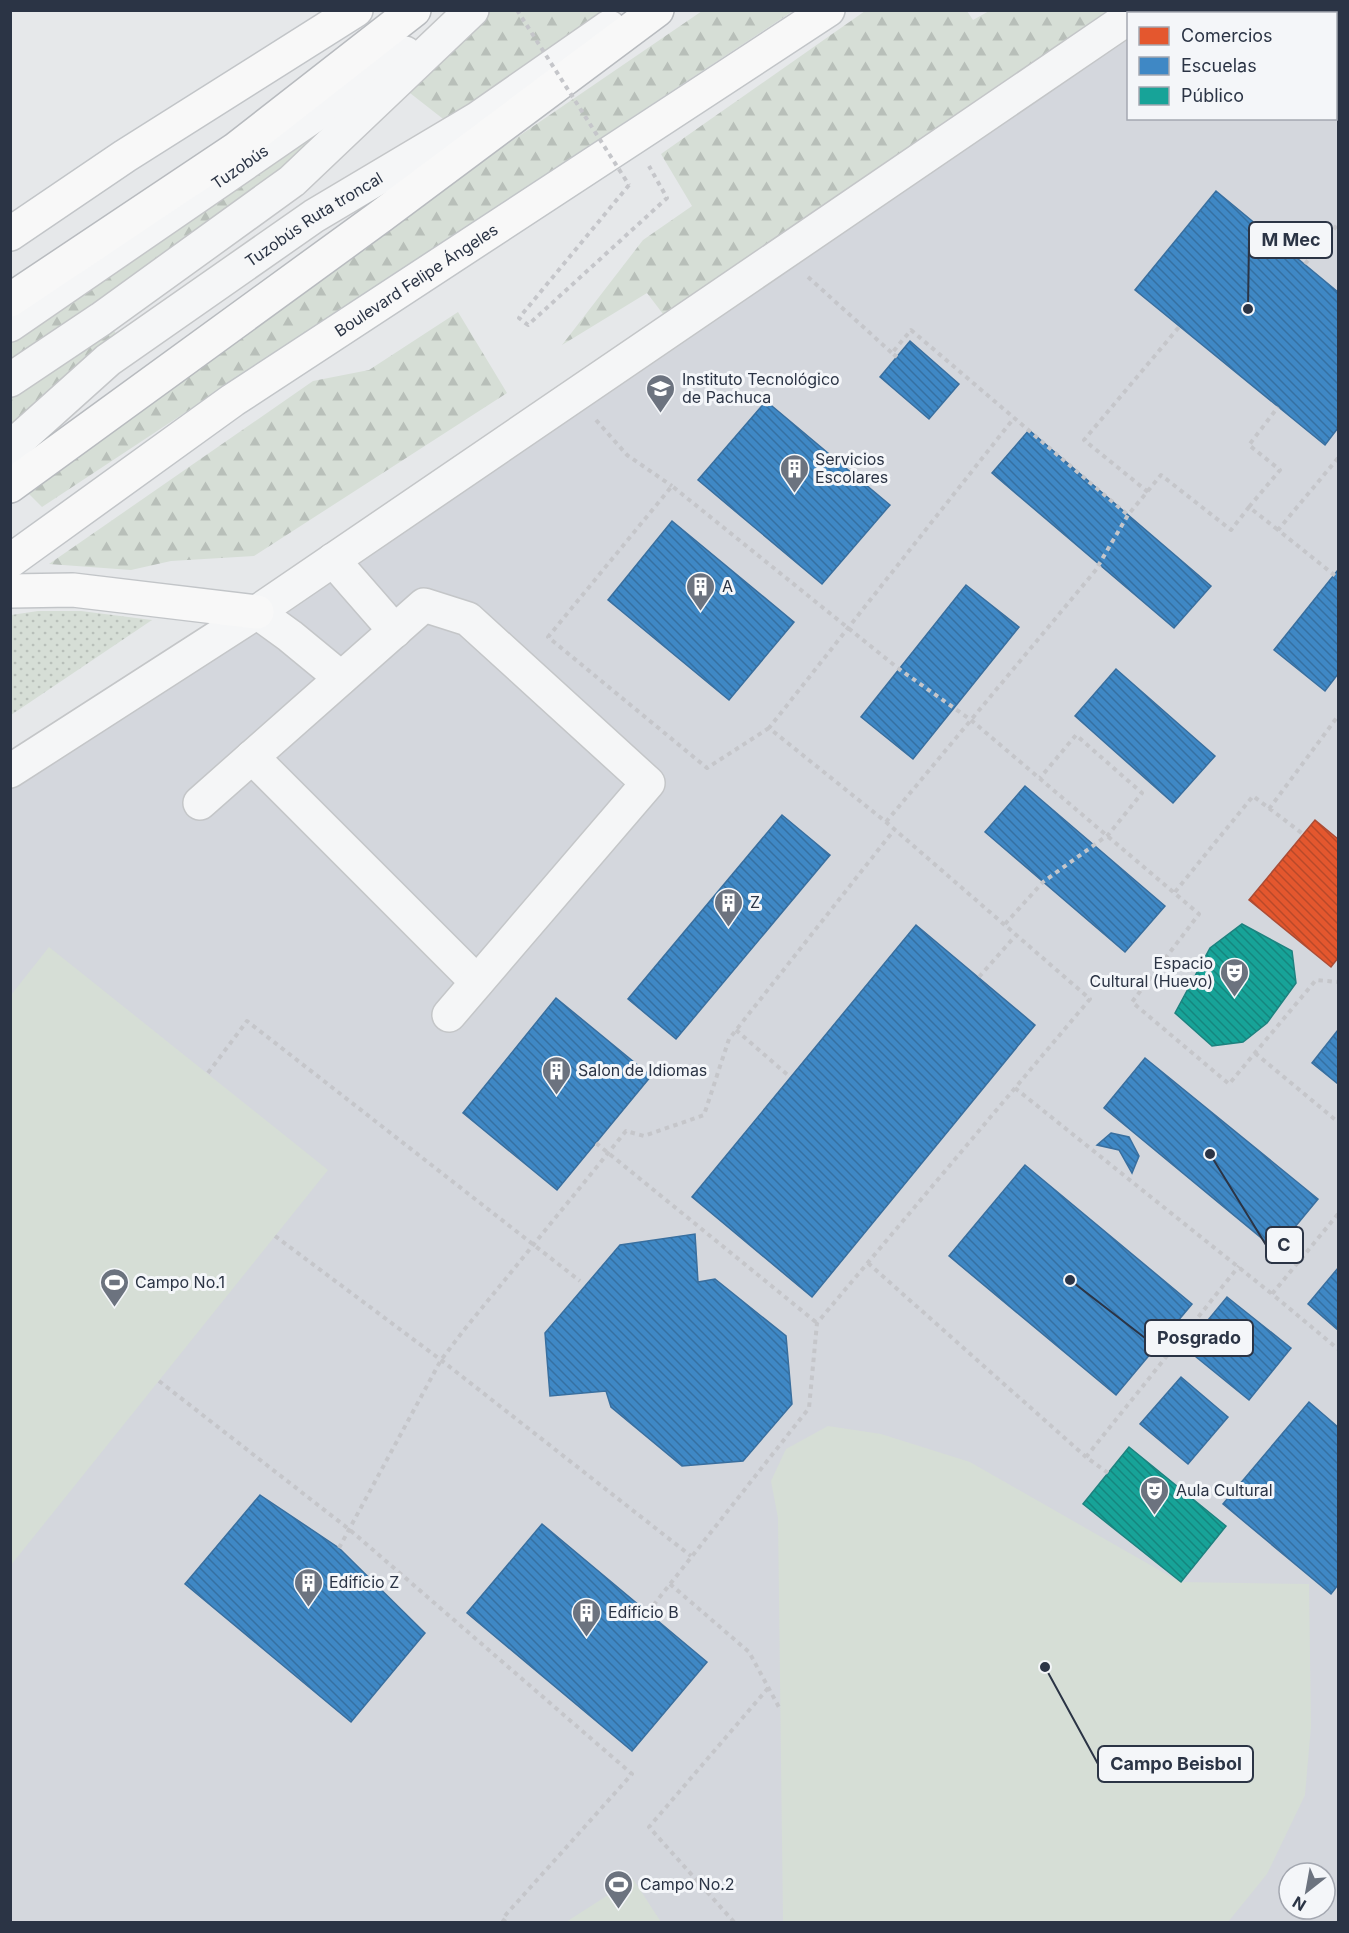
<svg xmlns="http://www.w3.org/2000/svg" width="1349" height="1933" font-family="Inter,sans-serif">
<defs>
<pattern id="forest-firs" width="22" height="20" patternUnits="userSpaceOnUse" patternTransform="scale(1.5)"><rect width="22" height="20" fill="#d6ded6"/><path d="M5 1l3.5 6h-7zM16 11l3.5 6h-7z" fill="#b8bfb9"/></pattern>
<pattern id="garden-dots" width="8" height="8" patternUnits="userSpaceOnUse" patternTransform="scale(1.5)"><rect width="8" height="8" fill="#d6ded6"/><path d="M2 2h.1M6 6h.1" fill="none" stroke="#b8bfb9" stroke-width="1.8" stroke-linecap="round"/></pattern>
<pattern id="shops-back-hatch" width="6" height="6" patternUnits="userSpaceOnUse" patternTransform="scale(1.5)"><rect width="6" height="6" fill="#e4572e"/><path d="M-1 5l2 2M0 0l6 6M5-1l2 2" fill="none" stroke="#b94929"/></pattern>
<pattern id="schools-back-hatch" width="6" height="6" patternUnits="userSpaceOnUse" patternTransform="scale(1.5)"><rect width="6" height="6" fill="#3f88c5"/><path d="M-1 5l2 2M0 0l6 6M5-1l2 2" fill="none" stroke="#3570a2"/></pattern>
<pattern id="public-back-hatch" width="6" height="6" patternUnits="userSpaceOnUse" patternTransform="scale(1.5)"><rect width="6" height="6" fill="#17a398"/><path d="M-1 5l2 2M0 0l6 6M5-1l2 2" fill="none" stroke="#15867e"/></pattern>
</defs>
<rect width="100%" height="100%" fill="#e6e8ea"/>
<path fill="#d4d7dd" fill-rule="evenodd" d="M1140,11H1338V1922H11V775L1128,18V118H1336V14L1136,13ZM1289,1873H1325V1909H1289Z"/>
<path fill="#d6ded6" d="M49,947L328,1170L11,1565V995Z
M828,1426L881,1434L970,1462L1180,1582L1309,1584L1311,1726L1305,1795L1267,1874L1228,1922H783L778,1518L771,1481L786,1449Z
M633,1879L661,1922H566Z"/>
<path fill="url(#forest-firs)" d="M482,11H612L493,95L447,122L401,86Z
M702,11H793L42,507L26,491L348,253Z
M865,11H967L973,20L989,11H1113L663,314L647,293L562,345L643,240L692,206L661,154Z
M395,66L286,176L11,370V335Z
M458,312L507,393L254,556L171,561L131,570L49,564L313,381L369,370Z
M109,324L120,339L11,435V390Z"/>
<path fill="url(#garden-dots)" d="M38,611H81L152,620L11,715V615Z"/>
<path fill="url(#shops-back-hatch)" stroke="#ac4c35" stroke-width="1.5" d="M1315,820L1338,839V958L1331,967L1249,900Z"/>
<path fill="url(#schools-back-hatch)" stroke="#396f9f" stroke-width="1.5" d="M1216,191L1338,292V428L1325,445L1135,290Z
M910,341L959,384L929,419L880,377Z
M766,401L890,505L822,584L698,480Z
M1029,430L1211,586L1174,628L992,473Z
M672,521L794,622L729,700L608,600Z
M1338,570V674L1325,691L1274,650Z
M966,585L1019,627L913,759L861,717Z
M1116,669L1215,756L1173,803L1075,716Z
M1025,786L1165,906L1125,952L985,832Z
M782,815L830,855L676,1039L628,999Z
M916,925L1035,1025L812,1297L692,1197Z
M556,998L651,1076L557,1190L463,1113Z
M1338,1030V1084L1312,1063Z
M1145,1058L1318,1199L1276,1250L1104,1108Z
M1111,1133L1129,1137L1139,1156L1132,1173L1119,1150L1097,1145Z
M1025,1165L1192,1304L1116,1395L949,1256Z
M695,1234L698,1282L715,1279L786,1336L792,1404L743,1461L682,1466L611,1407L606,1391L550,1396L545,1333L620,1245Z
M1338,1268V1330L1308,1304Z
M1227,1297L1291,1348L1249,1400L1185,1348Z
M1181,1377L1228,1417L1188,1464L1140,1424Z
M1309,1402L1338,1427V1585L1331,1594L1223,1504Z
M260,1495L339,1548L425,1633L351,1722L185,1584Z
M542,1524L707,1662L632,1751L467,1613Z"/>
<path fill="url(#public-back-hatch)" stroke="#1d827f" stroke-width="1.5" d="M1242,924L1292,951L1296,983L1267,1023L1243,1042L1212,1046L1175,1013L1210,948Z
M1129,1447L1226,1526L1181,1582L1083,1504Z"/>
<g fill="none" stroke-linecap="round" stroke-linejoin="round">
<defs>
<g id="minor">
<path id="s1" d="M10,325L405,53"/>
<path d="M10,380L101,319L292,181L472,10"/>
<path id="s2" d="M10,448L108,360L314,216L477,119L609,27"/>
<path d="M333,560L395,631"/>
<path d="M257,612L290,636L341,678"/>
<path d="M252,757L477,982"/>
<path d="M10,771L257,612L1128,18"/>
<path d="M200,803L424,605L468,619L648,783L449,1015"/>
</g>
<g id="major">
<path d="M10,234L125,156L356,10"/>
<path id="s3" d="M10,561L233,400L828,10"/>
<path d="M10,591L73,590L257,612"/>
</g>
<path id="highway" d="M10,300L236,149L414,10
M10,486L381,216L657,10"/>
</defs>
<use href="#minor" stroke="#c4c6c8" stroke-width="36"/>
<use href="#major" stroke="#c2c5c8" stroke-width="36"/>
<use href="#highway" stroke="#b8bbbf" stroke-width="36"/>
<path stroke="#c5c6ca" stroke-width="4" stroke-dasharray="4.5 4.5" stroke-linecap="butt" d="M629,185L519,318L528,325L667,198L649,166
M1305,264L1338,224
M808,277L892,353
M897,357L892,353L911,330L1128,515
M596,420L627,455L672,486
M1338,458L1278,530L1338,578
M1148,492L1084,440L1179,327
M1249,507L1280,470L1249,445L1278,407
M1098,566L1128,515L1161,475L1231,530L1249,507L1278,530
M769,728L707,768L548,637L672,486L899,669L971,720L1199,914L1132,1002L1229,1084L1316,980L1338,982
M1269,809L1338,716
M886,822L1100,565
M1175,892L1253,796L1303,834
M1005,924L1043,882L1108,835L1142,793L1076,735L1040,778
M979,977L1017,934
M736,1030L790,1077
M1255,1053L1338,1122
M208,1073L247,1021L580,1281
M1015,1088L1272,1294
M596,1143L817,1323
M1338,1214L1272,1294L1338,1349
M275,1236L441,1360L691,1556
M868,1263L1086,1457
M159,1381L350,1530L632,1774L502,1919L506,1922
M1108,1473L1086,1457L1239,1266
M339,1548L441,1360L464,1330L626,1131L644,1136L704,1115L729,1039L894,830
M670,1584L749,1652L780,1709
M648,1612L809,1408L817,1323L1090,999L886,822L769,728L1014,418
M734,1922L649,1827L769,1687"/>
<use href="#minor" stroke="#f5f6f7" stroke-width="33"/>
<use href="#major" stroke="#f8f8f8" stroke-width="33"/>
<use href="#highway" stroke="#f8f8f8" stroke-width="33"/>
<path stroke="#c5c6ca" stroke-width="4" stroke-dasharray="4.5 4.5" stroke-linecap="butt" d="M517,10L629,185"/>
</g>
<defs>
<symbol id="school-pin" viewBox="-11 -11 22 30"><path d="M0 17L-7.5 6A9.5 9.5 0 1 1 7.5 6Z" fill="#6c737f" stroke="#f4f6f9"/><path d="M0-5L7-2L0 1L-7-2ZM-4 1L0 2.5L4 1V4Q0 6-4 4Z" fill="#fff"/></symbol>
<symbol id="building-pin" viewBox="-11 -11 22 30"><path d="M0 17L-7.5 6A9.5 9.5 0 1 1 7.5 6Z" fill="#6c737f" stroke="#f4f6f9"/><path d="M-4-6H4V6H1V3H-1V6H-4ZM-2.5-4.3h1.7v1.8h-1.7ZM.8-4.3h1.7v1.8H.8ZM-2.5-1h1.7V.8h-1.7ZM.8-1h1.7V.8H.8Z" fill="#fff"/></symbol>
<symbol id="theatre-pin" viewBox="-11 -11 22 30"><path d="M0 17L-7.5 6A9.5 9.5 0 1 1 7.5 6Z" fill="#6c737f" stroke="#f4f6f9"/><path d="M-5-5.5Q0-4 5-5.5V0Q5 5 0 6Q-5 5-5 0ZM-3.3-2.5H-1v1.5H-3.3ZM1-2.5H3.3v1.5H1ZM-2.8 1Q0 5.5 2.8 1Z" fill="#fff"/></symbol>
<symbol id="stadium-pin" viewBox="-11 -11 22 30"><path d="M0 17L-7.5 6A9.5 9.5 0 1 1 7.5 6Z" fill="#6c737f" stroke="#f4f6f9"/><path d="M0-5a6.5 5 0 1 0 0 10a6.5 5 0 1 0 0-10ZM-3.5-1.8h7v3.6h-7Z" fill="#fff"/></symbol>
</defs>
<g fill-rule="evenodd">
<use href="#school-pin" x="644" y="372" width="33" height="45"/>
<use href="#building-pin" x="778" y="452" width="33" height="45"/>
<use href="#building-pin" x="684" y="570" width="33" height="45"/>
<use href="#building-pin" x="712" y="886" width="33" height="45"/>
<use href="#theatre-pin" x="1218" y="956" width="33" height="45"/>
<use href="#building-pin" x="540" y="1054" width="33" height="45"/>
<use href="#stadium-pin" x="98" y="1266" width="33" height="45"/>
<use href="#theatre-pin" x="1138" y="1474" width="33" height="45"/>
<use href="#building-pin" x="292" y="1566" width="33" height="45"/>
<use href="#building-pin" x="570" y="1596" width="33" height="45"/>
<use href="#stadium-pin" x="602" y="1868" width="33" height="45"/>
</g>
<g text-anchor="middle" stroke-width="6" stroke-linejoin="round" paint-order="stroke">
<g font-size="16" fill="#2b3445" stroke="#f4f6f9">
<text dy="6" stroke="none"><textPath href="#s1" startOffset="279">Tuzobús</textPath></text>
<text dy="6" stroke="none"><textPath href="#s2" startOffset="381">Tuzobús Ruta troncal</textPath></text>
<text dy="6" stroke="none"><textPath href="#s3" startOffset="494">Boulevard Felipe Ángeles</textPath></text>
</g>
<g font-size="16" fill="#2b3445" stroke="#f4f6f9" text-anchor="start">
<text x="682" y="385">Instituto Tecnológico<tspan x="682" dy="18">de Pachuca</tspan></text>
<text x="815" y="465">Servicios<tspan x="815" dy="18">Escolares</tspan></text>
<text x="722" y="592">A</text>
<text x="750" y="908">Z</text>
<text x="1213" y="969" text-anchor="end">Espacio<tspan x="1213" dy="18">Cultural (Huevo)</tspan></text>
<text x="578" y="1076">Salon de Idiomas</text>
<text x="135" y="1288">Campo No.1</text>
<text x="1176" y="1496">Aula Cultural</text>
<text x="329" y="1588">Edificio Z</text>
<text x="608" y="1618">Edificio B</text>
<text x="640" y="1890">Campo No.2</text>
</g>
</g>
<path fill="none" stroke="#2b3445" stroke-width="2" d="M1248 309L1249 240M1210 1154L1266 1245M1070 1280L1145 1338M1045 1667L1098 1764"/>
<g fill="#2b3445" stroke="#f4f6f9" stroke-width="2">
<circle cx="1248" cy="309" r="6"/>
<circle cx="1210" cy="1154" r="6"/>
<circle cx="1070" cy="1280" r="6"/>
<circle cx="1045" cy="1667" r="6"/>
</g>
<g fill="#f4f6f9" stroke="#2b3445" stroke-width="2">
<rect x="1249" y="222" width="83" height="36" rx="6"/>
<rect x="1266" y="1227" width="37" height="36" rx="6"/>
<rect x="1145" y="1320" width="108" height="36" rx="6"/>
<rect x="1098" y="1746" width="155" height="36" rx="6"/>
</g>
<g font-size="18" text-anchor="middle" font-weight="bold" fill="#2b3445">
<text x="1291" y="246">M Mec</text>
<text x="1284" y="1251">C</text>
<text x="1199" y="1344">Posgrado</text>
<text x="1176" y="1770">Campo Beisbol</text>
</g>
<rect width="1349" height="1933" fill="none" stroke="#2b3445" stroke-width="24"/>
<rect x="1127" y="12" width="210" height="108" fill="#f4f6f9" stroke="#a4a8b1" stroke-width="1.5"/>
<rect x="1139" y="27" width="30" height="18" fill="#e4572e" stroke="#a4a8b1" stroke-width="1.5"/>
<text x="1181" y="42" font-size="18" fill="#2b3445">Comercios</text>
<rect x="1139" y="57" width="30" height="18" fill="#3f88c5" stroke="#a4a8b1" stroke-width="1.5"/>
<text x="1181" y="72" font-size="18" fill="#2b3445">Escuelas</text>
<rect x="1139" y="87" width="30" height="18" fill="#17a398" stroke="#a4a8b1" stroke-width="1.5"/>
<text x="1181" y="102" font-size="18" fill="#2b3445">Público</text>
<g transform="translate(1307 1891) rotate(211)"><circle r="28" fill="#f4f6f9" stroke="#a4a8b1" stroke-width="1.5"/>
<path d="M0-4.5L10 22L0 15L-10 22Z" fill="#6c737f"/>
<text y="-9" font-size="16" font-weight="bold" text-anchor="middle" fill="#2b3445">N</text>
</g>
</svg>
